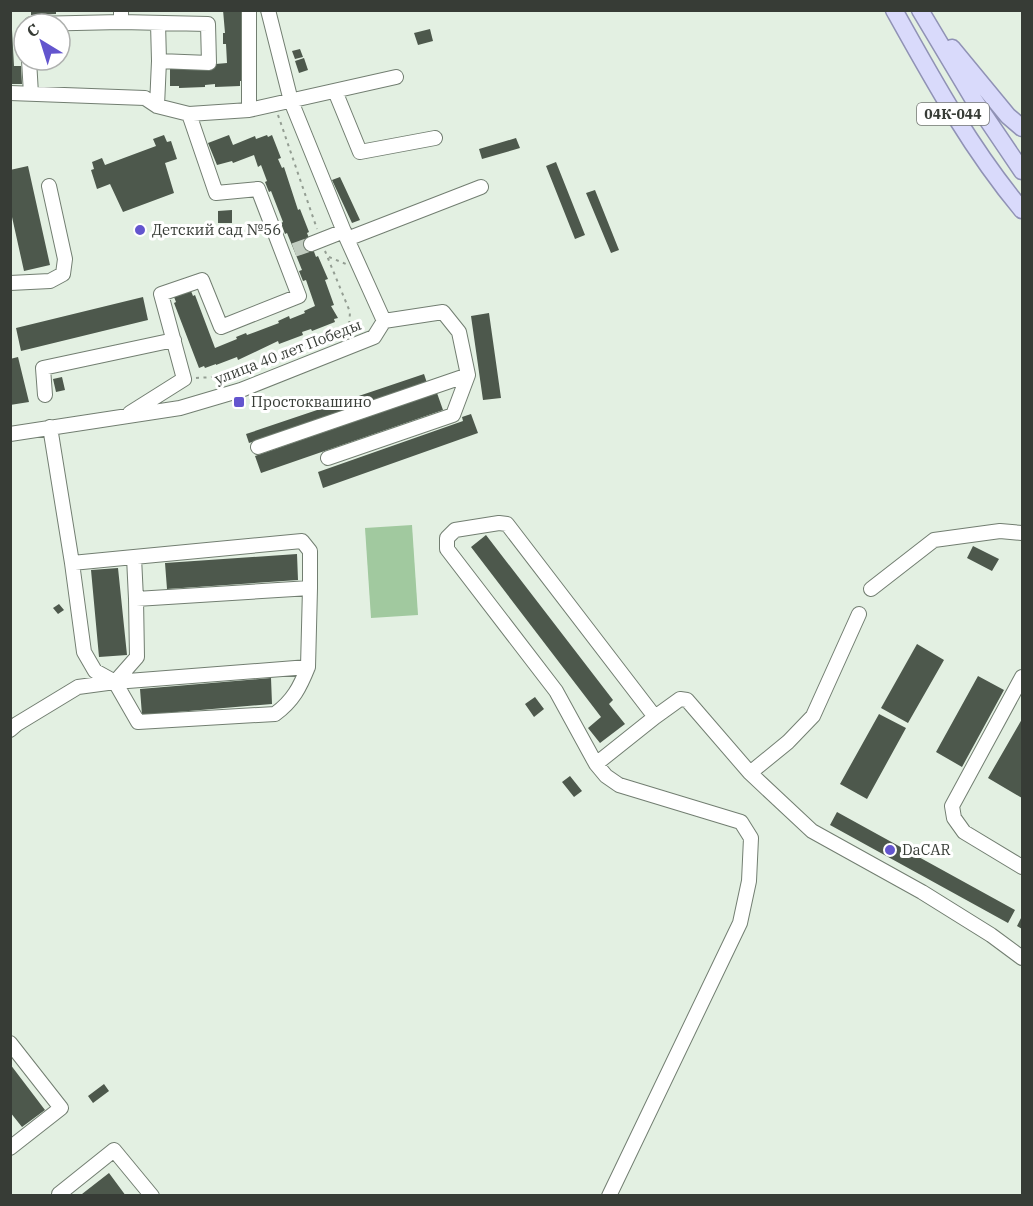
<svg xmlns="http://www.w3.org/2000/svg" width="1033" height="1206" font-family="'IBM Plex Serif',serif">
<rect width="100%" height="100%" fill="#e3f0e2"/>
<path fill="#a1c99f" d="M412,525L418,615L371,618L365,528Z"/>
<path fill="#4d584c" d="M31,10H56V14L31,15Z
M223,10H247L245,68H242V81H240V86L215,87V84L205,85V87L179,88V86H170V68L227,63L226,44H223V33H225Z
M430,29L433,41L418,45L414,33Z
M10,30H12L14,66H21L22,84H10Z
M300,49L303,57L295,59L292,51Z
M304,58L308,70L299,73L295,61Z
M164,135L167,142L171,141L177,159L165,163L174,193L123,212L110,184L97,189L91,170L94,169L92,162L102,158L105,165L156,146L153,139Z
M229,135L233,145L255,136L256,139L267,135L268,137L272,135L281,158L278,159L282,168L284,167L298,210L300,209L309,232L307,233L316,257L318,256L328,279L325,280L334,305L331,306L338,318L334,319L335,322L312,331L311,329L302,332L303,335L279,344L278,341L238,360L237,357L216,365V364L205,368L204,366L199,368L174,303L176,302L174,297L191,291L193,296L195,295L215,348L237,339L236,337L246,333L247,335L279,323L278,321L289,316L290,319L305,313L304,311L315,306L306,280L303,281L299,271L302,270L287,233L285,234L281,223L283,222L271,191L269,192L265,182L267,181L261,165L258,167L254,155L233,163L232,161L217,165L208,143Z
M516,138L520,148L482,159L479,149Z
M556,162L585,235L575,239L546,166Z
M28,166L50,265L24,271L10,208V170Z
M340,177L360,220L352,223L332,180Z
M595,190L619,250L611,253L586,193Z
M232,210V223H218V211Z
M143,297L148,320L21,351L16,328Z
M489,313L501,398L483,400L471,316Z
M18,357L29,402L10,405V359Z
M424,374L427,383L249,443L246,434Z
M62,377L65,390L56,392L53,379Z
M437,393L443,410L261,473L255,456Z
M471,414L478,433L323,488L318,472L463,421L462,417Z
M486,535L613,700L609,704L625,724L600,743L588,728L601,717L471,547Z
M973,546L999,559L992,571L967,558Z
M297,554L298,580L167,589L165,563Z
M118,568L127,655L99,657L91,570Z
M59,604L64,610L58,614L53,608Z
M917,644L944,660L908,723L881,708Z
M978,676L1004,690L962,767L936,752Z
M271,678L272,704L142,715L140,689Z
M535,697L544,709L534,717L525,704Z
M879,714L906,728L867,799L840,784Z
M1022,719V798L988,778Z
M570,776L582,791L574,797L562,782Z
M837,812L1015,910L1008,923L830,825Z
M1022,916V929L1017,926Z
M10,1064L45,1110L22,1127L10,1112Z
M104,1084L109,1091L93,1103L88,1096Z
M109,1173L126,1196H84L82,1194Z"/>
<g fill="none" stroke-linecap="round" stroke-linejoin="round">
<path stroke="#c1ccc0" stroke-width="14" stroke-dasharray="14 7" stroke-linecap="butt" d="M294,250L311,244"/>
<defs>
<path id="minor" d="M121,10V22L208,24L209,63L159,61L157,106
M158,23L159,61
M31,24L121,22
M29,60L31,94
M335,91L360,152L435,138
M10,93L145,98L157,106L189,114L249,110L396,77
M249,110V10
M347,239L481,187
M311,244L344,231
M10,283L50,281L63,274L65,259L49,186
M45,395L43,368L174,340
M130,413L184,379L161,294L202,280L221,327L299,296L258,189L216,193L189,114
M50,427L72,563L84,652L95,671L115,682L138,722L275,714C293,701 300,687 308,667
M10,434L180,408L241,390L374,337L384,321L347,239L291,101L268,10
M258,447L468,375
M328,458L453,415L468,375L459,332L443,312L384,321
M134,557L302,541L310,551V588
M72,563L134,557L136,599
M871,589L934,540L1000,531L1022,533
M859,614L813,716L788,742L750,773L812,831L922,892L991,935L1022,958
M1022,677L952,806L954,818L964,832L1022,867
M655,717L680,699L687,700L750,773
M10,730L17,724L78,687L115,682L308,667L310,588L136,599L137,657L115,682
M596,764L655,717L507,524L499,523L455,530L447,538V549L556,691L596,764L606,776L619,785L741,822L751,838L749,881L740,923L609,1196
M10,1043L61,1108L10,1148
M61,1196L59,1194L114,1150L152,1196"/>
<path id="major" d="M894,10C933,80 971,149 1022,210
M920,10L972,97L1022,171
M952,48L1008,116L1022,128"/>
</defs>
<use href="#minor" stroke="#727e71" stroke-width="16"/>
<use href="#major" stroke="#9092b5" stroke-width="19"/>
<path stroke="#939d92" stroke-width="2" stroke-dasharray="3 4.5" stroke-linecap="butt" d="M278,115L317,229
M329,257L346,264
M196,378L213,377L349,327L350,312L325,251"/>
<use href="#minor" stroke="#fff" stroke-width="14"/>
<use href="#major" stroke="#d9dafb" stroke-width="16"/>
</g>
<g fill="#6355ce" stroke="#fff" stroke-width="2">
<circle cx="140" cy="230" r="6"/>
<rect x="233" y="396" width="12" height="12" rx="3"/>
<circle cx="890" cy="850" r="6"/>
</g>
<g text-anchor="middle" stroke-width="6" stroke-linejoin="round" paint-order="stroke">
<rect fill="#fff" stroke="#737672" stroke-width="1.5" x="917" y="103" width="72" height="22" rx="4.5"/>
<g font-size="14" font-weight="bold" fill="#373c36">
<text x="953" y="119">04К-044</text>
</g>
<g font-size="15" fill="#373c36" stroke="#fff" text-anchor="start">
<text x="152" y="235">Детский сад №56</text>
<text x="251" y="407">Простоквашино</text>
<text x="902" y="855">DaCAR</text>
</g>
<g font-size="15" fill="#373c36" stroke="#fff">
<text transform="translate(288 352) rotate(-21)" y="5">улица 40 лет Победы</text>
</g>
</g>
<rect width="1033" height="1206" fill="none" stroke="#373c36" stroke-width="24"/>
<g transform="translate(42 42) rotate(322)"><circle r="28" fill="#ffffff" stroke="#afb1af" stroke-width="1.5"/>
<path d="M0-4.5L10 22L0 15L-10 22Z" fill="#6355ce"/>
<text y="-9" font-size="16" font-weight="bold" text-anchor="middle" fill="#373c36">С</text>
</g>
</svg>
